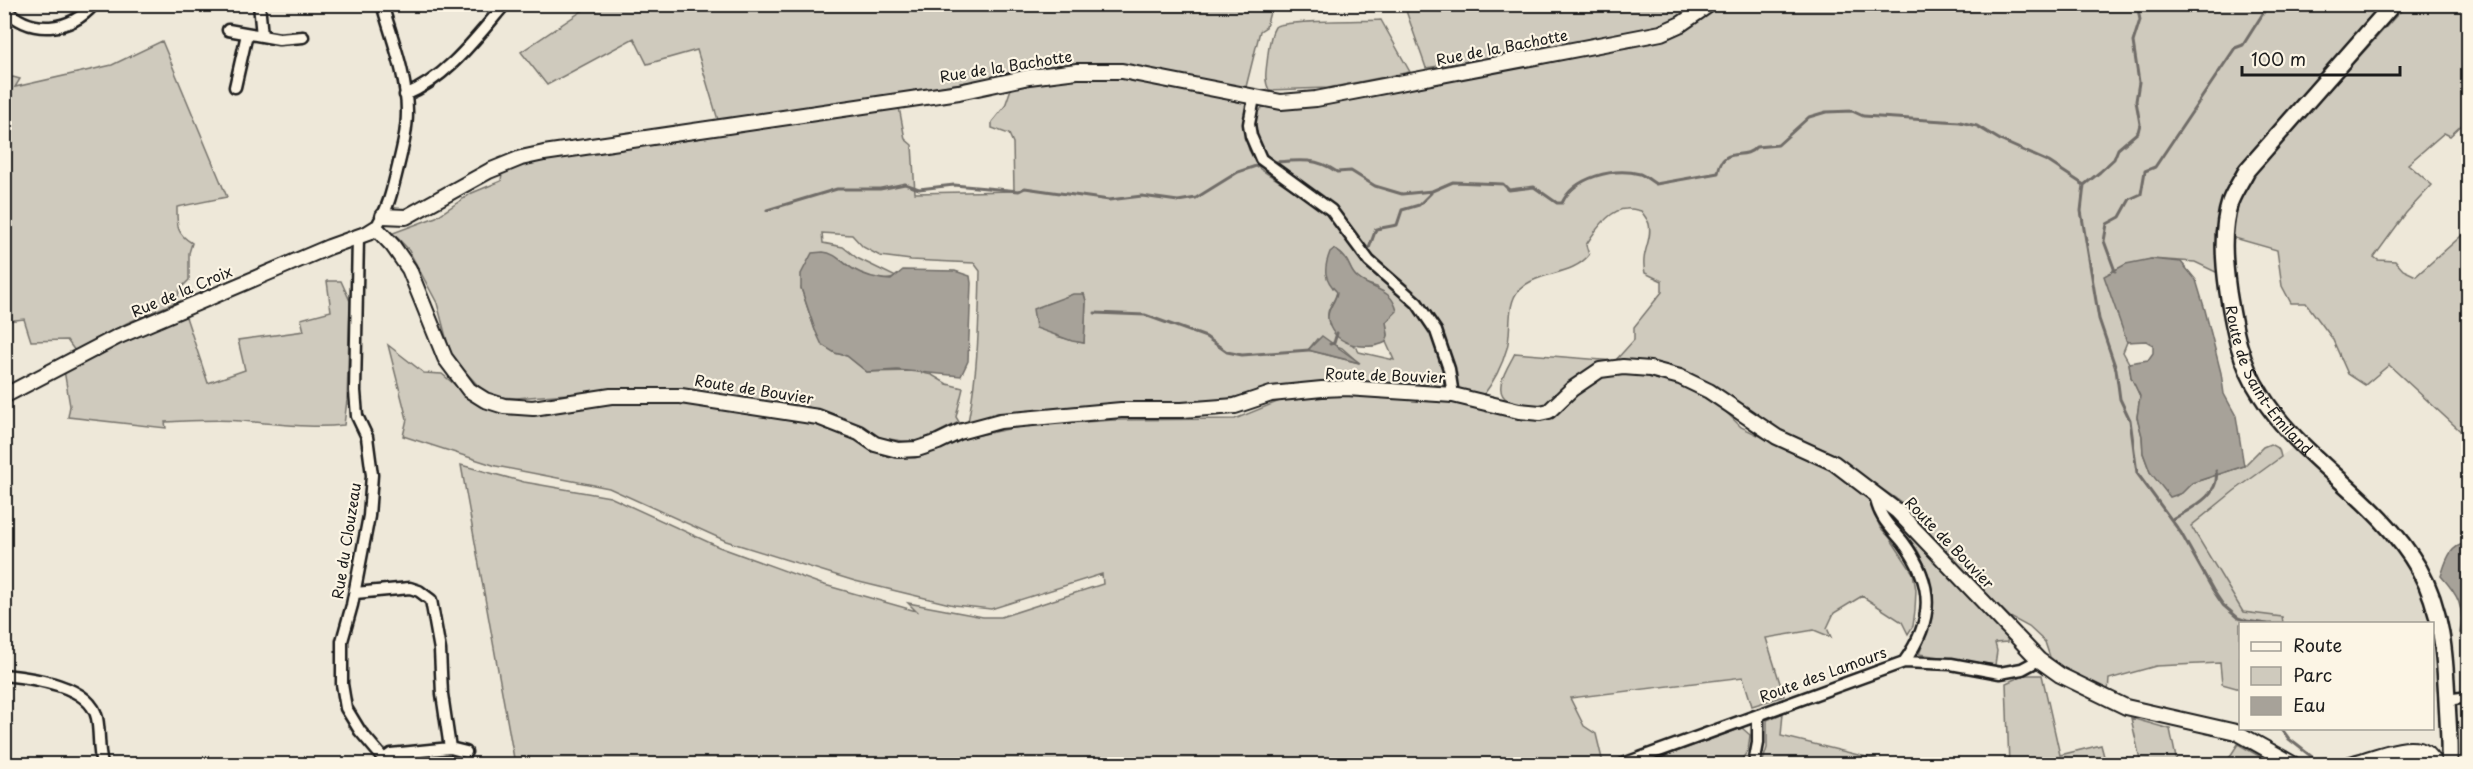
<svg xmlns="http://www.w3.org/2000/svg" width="2473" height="769" font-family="'Playpen Sans',sans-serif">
<rect width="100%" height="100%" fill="#eee8d9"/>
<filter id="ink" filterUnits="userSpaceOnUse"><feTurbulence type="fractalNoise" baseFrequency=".0167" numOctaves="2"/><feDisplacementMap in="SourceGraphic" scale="12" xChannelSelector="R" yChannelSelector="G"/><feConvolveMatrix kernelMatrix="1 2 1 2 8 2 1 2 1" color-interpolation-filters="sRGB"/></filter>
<g filter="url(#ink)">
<path fill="#ded9cb" d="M2292,448L2355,503L2403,557L2436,627L2439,691L2433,690L2432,624L2283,623L2282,617L2243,612L2191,526L2234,491Z"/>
<path fill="#cfcabd" stroke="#76736c" stroke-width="1.5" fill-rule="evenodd" d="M591,5H1272L1266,27L1260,31L1246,87L1237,88L1107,64L1060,66L858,101L718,120L697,50L647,64L634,38L547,85L521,52Z
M1404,5H1699L1673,22L1619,37L1426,68Z
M1720,5H2380L2237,170L2223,198L2215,232L2220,274L2195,262L2151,259L2113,270L2117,311L2127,342L2123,352L2129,363L2131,377L2140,396L2137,417L2142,436L2143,453L2150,472L2176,496L2192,483L2244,466L2263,447L2270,444L2279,449L2281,457L2234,491L2191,526L2243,612L2282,617L2283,623L2240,624V689L2222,684L2220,663L2156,666L2109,679L2108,692L2064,669L2050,657L2045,642L2029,627L2010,617L1913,521L1908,507L1837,458L1780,431L1682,370C1666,364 1632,358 1614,361C1575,366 1555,425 1509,401C1490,391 1509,366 1515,353L1615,361L1634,340V327L1662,292V281L1645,273C1640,252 1653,241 1649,224C1648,220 1644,215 1641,211C1637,210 1631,208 1626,209C1609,209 1594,232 1586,245L1589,255C1571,277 1539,270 1519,290C1506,303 1512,331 1507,348C1502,366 1493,383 1482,397L1457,391L1425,308L1410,290L1375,261L1336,210L1264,153L1257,142L1255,114L1263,107L1284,109L1312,105L1547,63L1661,38L1683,28Z
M2406,5H2468V119L2450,136L2444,133L2408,164L2432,185L2406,213L2374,257L2378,260L2395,261L2403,270L2416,276L2468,230V438L2389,365L2365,385L2348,374L2332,338L2306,303H2291L2282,286L2277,250L2231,237L2235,221V210L2254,173Z
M1381,20L1410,72L1328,88L1269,90C1263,79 1267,67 1268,54C1269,46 1270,35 1275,27C1280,20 1366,21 1381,20Z
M162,41L227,197L177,207C177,225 176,234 192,243L189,253V280L180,289L176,302L127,323L75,351L67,340L31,341L24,319L7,321L5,324V80L13,77L20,79L15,87L112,65Z
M1101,75L1122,77L1246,102L1244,132L1249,150L1260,169L1328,212L1412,307L1433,336L1442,364L1444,386L1419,384L1400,387L1348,380L1262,391L1205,404L1003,415L968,422C978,372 979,322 980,271L974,263L911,260L880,256L863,247L852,235L822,233L823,243L843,247L857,258L896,277C880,286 853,271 841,260L801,288L815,330L835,353L847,356L867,372L914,371L932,375L947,384L963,388L956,417L959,422L921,441H903L882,438L828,415L692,391L632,389L516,398L499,397L484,392L451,356L437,303L408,249L393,233L436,217L472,193L501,181L502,172L524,163L899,107L905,139L912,145L915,193L1014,191L1013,143L1009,134L992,128V122L1005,106L1012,86L1047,79ZM1334,249C1352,260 1348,272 1358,279C1363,283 1371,285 1377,287L1392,317L1386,322L1388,335L1386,342L1394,360L1359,352C1351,337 1326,338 1328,313C1329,305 1336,300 1337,291L1333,288ZM1084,294L1086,301L1084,343L1056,336L1046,304ZM1317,339L1342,348L1359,363L1308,350Z
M327,281H341L350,301L347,400L344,425C309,429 276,423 241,421C216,419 190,421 165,422L166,428L68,417L70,406L64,370L185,314L208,383L245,370L238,340L304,331L301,319L331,311Z
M388,345L424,373L442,374L471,398L530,414L580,408L610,401H677L818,423L855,438L869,449L894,458H915L935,452L960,439L1023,426L1114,420L1235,419L1282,400L1347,394L1450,401L1524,418L1545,419L1554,415L1575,395L1602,376L1619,373L1643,374L1677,382L1720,406L1741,427L1831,470L1868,496L1880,527L1890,538L1913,573L1916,590L1915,610L1913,626L1908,634L1902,622L1862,596L1834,613L1827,628L1831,637L1814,630L1766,638L1784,696L1752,706L1743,677L1570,698L1584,726L1596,734L1603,763L1601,764H515L461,465L524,482L610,497L719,547L821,584L916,611L908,603L983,617H1001L1103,584L1102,574L991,609L954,605L855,581L726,541L609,488L496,466L403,436L407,419Z
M1888,513L2008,635L2007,642L1995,643L1997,651L1995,665L1919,654C1935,617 1939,588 1918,551C1911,539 1898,529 1890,519Z
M2024,675H2042L2060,755L2101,745L2106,764H2009L2006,683Z
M1783,713L1781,736L1895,764H1762L1767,748V720Z
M2131,718L2170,729L2177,763L2196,764H2141Z
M1742,728L1750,735L1748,751L1738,764H1643Z
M2238,744L2273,764H2225Z"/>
<path fill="#a7a299" stroke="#6f6c67" stroke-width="1.5" d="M1334,249C1353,260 1347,270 1358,278C1373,291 1391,287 1397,311L1386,322L1388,335L1386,342C1366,352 1331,345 1328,318C1327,308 1336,302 1337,292C1324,279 1323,270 1330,252Z
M823,252C836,253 842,263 853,269C865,276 877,279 891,280L903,270L955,271L970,276L971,283L968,361L961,376L897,370L867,372L847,356L835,353L822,345L815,330L801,288V274L812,253Z
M2151,259L2181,262L2196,280L2205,310L2221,373L2224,394L2236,416L2244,466L2192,483L2182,493L2170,497L2150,472L2143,453L2142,436L2137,417L2140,396L2131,377L2129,363L2148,360L2153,353V345L2146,341L2127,342L2104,276L2126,264Z
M1073,294H1084L1086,301L1084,343L1072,341L1036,328L1033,309Z
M1322,336L1360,363L1308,350Z
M2468,542V633H2460C2465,607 2458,595 2441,576C2447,558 2449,547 2468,542Z"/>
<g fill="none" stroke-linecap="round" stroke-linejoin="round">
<path stroke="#6f6c67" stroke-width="3" d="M2107,4L2134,6L2138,9L2140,20L2133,42L2139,82L2136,101L2140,124L2138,132L2118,149L2114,159L2100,172L2084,185L2081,211L2099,319L2116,369L2120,399L2130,420L2137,473L2181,533L2213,590L2223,605L2238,618L2247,621L2267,624
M1276,162C1299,160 1317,158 1337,172L1351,171L1375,186L1402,194L1432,191L1453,182L1503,184L1509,190L1534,187L1557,203H1562C1574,177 1614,167 1640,174C1645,176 1651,181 1656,184L1718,173C1723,144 1744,162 1756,147L1778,145L1809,117L1826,112L1852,111L1863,116L1960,122L1977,126L2002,141L2049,162L2084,185
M767,210L837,189H880L905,184L919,189L954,185L1019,191L1025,188L1109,200L1142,196L1178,201L1196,198L1238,172L1259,165
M1368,251L1376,229L1397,225L1402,210L1419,205L1431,193
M2115,271L2104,241L2107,224L2120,217L2130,199L2141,194L2145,171L2155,167L2235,48L2243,45L2269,4
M1095,313L1145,315L1206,337L1227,352L1242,355L1309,350
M1330,344L1334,343L1337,333
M2172,520C2189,509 2221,496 2216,471
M2281,728L2289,739L2321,764"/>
<defs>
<path id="minor" d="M259,4L262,36
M4,8C31,36 70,32 94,4
M228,30L279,39L303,37
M235,87L247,34
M405,95C446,79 477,37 505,4
M1254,98L1249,124L1251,136L1261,159L1331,210L1369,261L1417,303L1436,331L1449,369L1453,395
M379,222C388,208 392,191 396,175C401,154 407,133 407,112C407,76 392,39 382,4
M358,237L355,391L357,416L367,437L372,475L369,516L352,605L342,641V684L346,708L360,731L388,764
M1875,495C1879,518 1889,525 1903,542C1935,585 1934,620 1904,662
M355,593L410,588L419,591L431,600L440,650L442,694L450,748
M4,675C32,678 90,685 97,718C100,733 98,749 102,764
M2447,700L2468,697
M384,759L391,754L450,748L466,752
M1623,764L1904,662L1951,664L2000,673L2022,669L2039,660
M1754,764L1758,743V715"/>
<path id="tertiary" d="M383,216L406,217L489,171L521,158L544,153L959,92L1029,77L1077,71H1122L1281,102L1316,99L1661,33L1681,24L1710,4
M4,396L117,337L329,247L368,233L376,228L393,246L409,269L445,358L469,390L485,400L504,406L533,408L611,396H681L818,417L859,433L875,444L898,450L917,449L938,442L959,432L1000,421L1121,410H1182L1235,406L1271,394L1322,389L1346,388L1453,395L1519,411L1540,413L1549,411L1572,389L1600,370L1623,367L1650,369L1680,377L1709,391L1777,437L1834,463L1897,511L2039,660L2060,675L2126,707L2236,732L2293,764
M2350,764C2369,760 2408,741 2426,753C2429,756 2433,761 2435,764"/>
<g id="secondary">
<path id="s1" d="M2393,4L2247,170C2242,180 2234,191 2230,202C2221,230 2224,263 2228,292C2234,329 2240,363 2261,395C2302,461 2378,498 2419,569C2442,610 2445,655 2447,701C2448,722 2450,743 2449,764"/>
</g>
</defs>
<use href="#minor" stroke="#1c1c1c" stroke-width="15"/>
<use href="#tertiary" stroke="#1c1c1c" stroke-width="18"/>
<use href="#secondary" stroke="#1c1c1c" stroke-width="20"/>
<use href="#minor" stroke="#fcf5e5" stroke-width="10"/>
<use href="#tertiary" stroke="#fcf5e5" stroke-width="14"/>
<use href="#secondary" stroke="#fcf5e5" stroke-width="15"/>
</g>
</g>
<g text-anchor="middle" stroke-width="4.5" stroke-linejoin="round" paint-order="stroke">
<g font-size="15" fill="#1c1c1c" stroke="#fcf5e5">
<text transform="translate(1502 48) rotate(-11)" y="5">Rue de la Bachotte</text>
<text transform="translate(1006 67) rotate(-9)" y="5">Rue de la Bachotte</text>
<text transform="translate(182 292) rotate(-23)" y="5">Rue de la Croix</text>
<text transform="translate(1385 376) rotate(2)" y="5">Route de Bouvier</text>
<text dy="5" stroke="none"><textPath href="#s1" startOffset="447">Route de Saint-Émiland</textPath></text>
<text transform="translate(754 390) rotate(9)" y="5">Route de Bouvier</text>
<text transform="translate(347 541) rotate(-81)" y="5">Rue du Clouzeau</text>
<text transform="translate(1949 543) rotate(46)" y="5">Route de Bouvier</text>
<text transform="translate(1823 675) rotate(-20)" y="5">Route des Lamours</text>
</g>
</g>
<rect width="2473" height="769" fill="none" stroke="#fcf5e5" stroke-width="24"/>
<rect x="12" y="12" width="2449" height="745" fill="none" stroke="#1c1c1c" stroke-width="2" filter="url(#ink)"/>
<rect x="2239" y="622" width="195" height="108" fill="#fcf5e5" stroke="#a29e95" stroke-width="1.5"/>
<rect x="2251" y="642" width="30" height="9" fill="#fcf5e5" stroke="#a29e95" stroke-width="1.5"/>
<text x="2293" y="652" font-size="18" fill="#1c1c1c">Route</text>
<rect x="2251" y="667" width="30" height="18" fill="#cfcabd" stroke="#a29e95" stroke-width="1.5"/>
<text x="2293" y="682" font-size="18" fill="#1c1c1c">Parc</text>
<rect x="2251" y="697" width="30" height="18" fill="#a7a299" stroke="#a29e95" stroke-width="1.5"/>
<text x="2293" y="712" font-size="18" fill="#1c1c1c">Eau</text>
<path d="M2242 66v9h158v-9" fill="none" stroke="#1c1c1c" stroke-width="3"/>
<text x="2251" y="66" font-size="18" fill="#1c1c1c" stroke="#fcf5e5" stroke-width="4.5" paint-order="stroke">100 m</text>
</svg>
